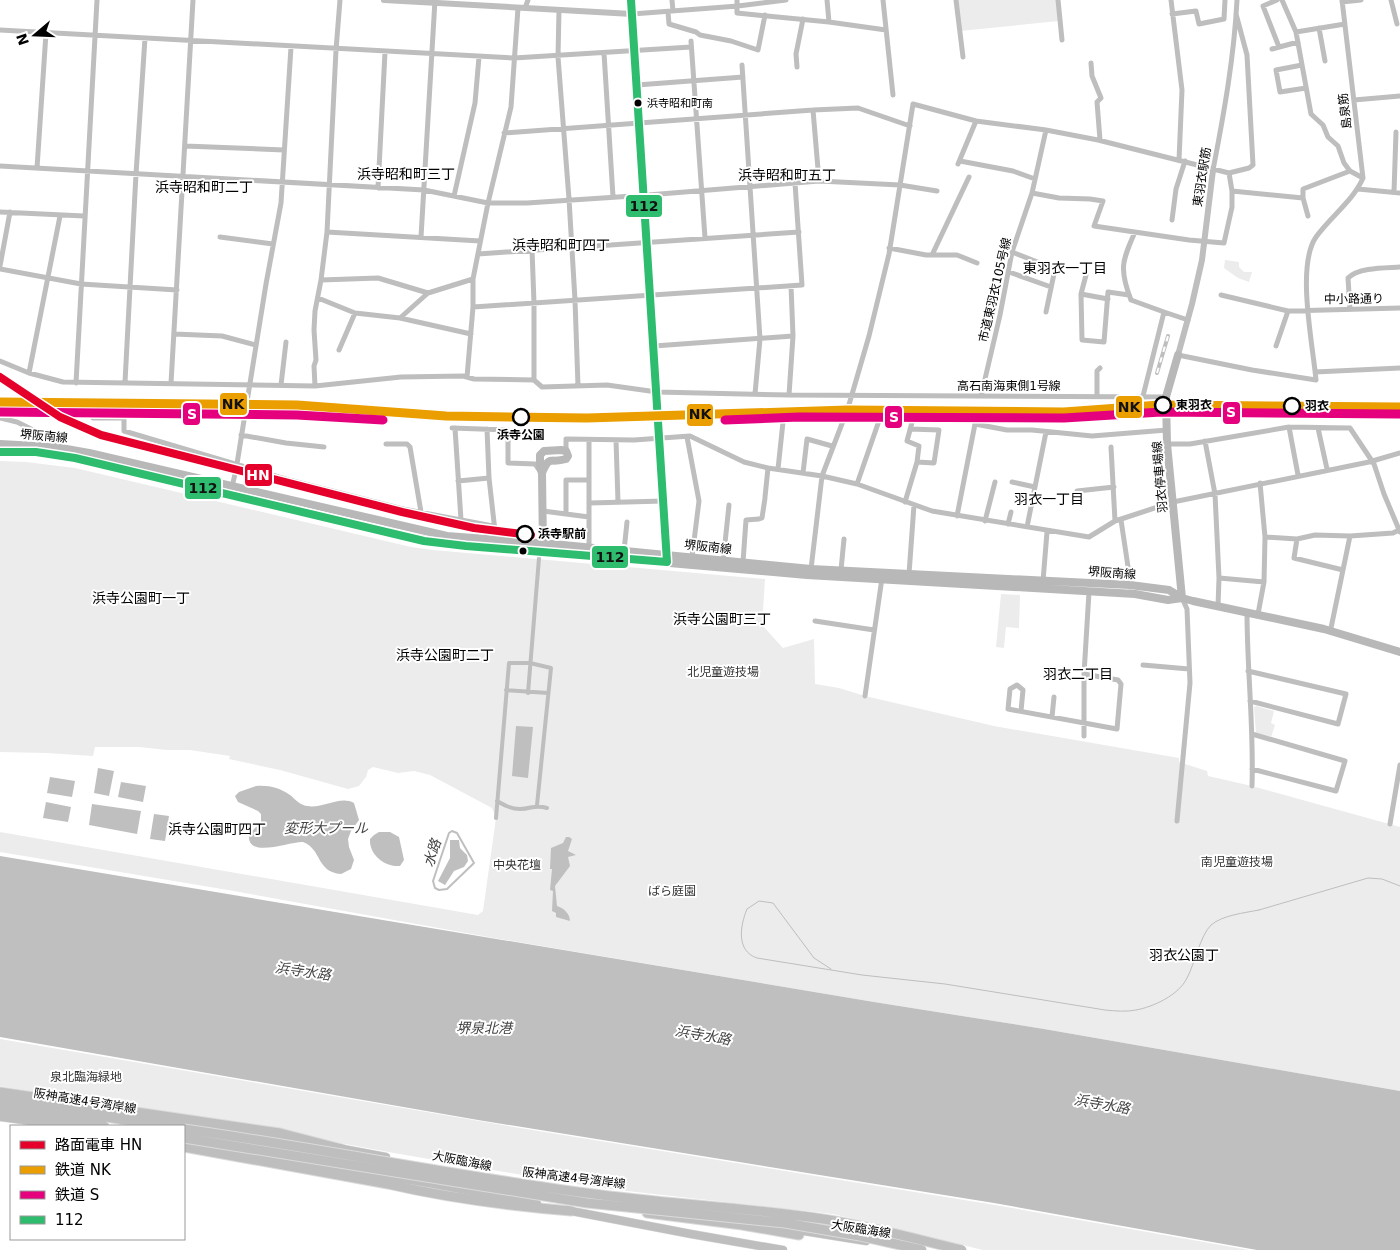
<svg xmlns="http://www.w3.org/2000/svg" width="1400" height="1250" font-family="'DejaVu Sans','Noto Sans JP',sans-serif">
<rect width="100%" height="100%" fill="#fff"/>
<path fill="#ececec" d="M956,0H1057L1059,21L960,31Z
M1225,260L1239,262V267L1244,272H1252L1249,282L1238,278L1224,268Z
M0,461L26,462L75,468L411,547L433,550L765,579L762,625L783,648L814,639L815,684L839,688L865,696L994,726L1179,758V762L1207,771L1208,776L1252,786L1400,827V1091L1044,1029L874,1002L494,938L228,890L0,852V832L478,915L483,911L496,818L492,808L430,775L414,771L398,773L373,767L368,770L366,777L359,786L348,789L280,770L229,759L230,756L190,750H167L139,747H95L93,756L47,753L0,752Z
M1001,594L1020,595L1019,628L1006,627L1004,648L996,647Z
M1256,706L1274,711L1271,723L1275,725L1271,737L1256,733L1254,707Z
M0,1039L520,1128L995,1205L1249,1250H983L833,1214L609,1189L563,1182L394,1153L340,1143L277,1128L99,1103L0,1086Z"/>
<path fill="#bfbfbf" d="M516,726L533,727L528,778L512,776Z
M98,768L114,771L109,796L94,793Z
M50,777L75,781L72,797L47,793Z
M121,782L146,786L143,802L118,797Z
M256,786C269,785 280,788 290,795C296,800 300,805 307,806C323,809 340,795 354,803L359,820L351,831L348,839L349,847L354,860L351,869L341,874C316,872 322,849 303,842C290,841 246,860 249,834L261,822V814L258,811L238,802L235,796L239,792Z
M46,802L71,807L68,822L43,818Z
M92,804L141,811L137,834L89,825Z
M154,814L169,816L165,841L150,839Z
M379,832H390L399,837L404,860L400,866C385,867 369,855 370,839L374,835Z
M566,837H569L572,839L568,851L576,855L568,857L570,866L555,886L557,906C564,908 570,914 570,921L556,917V913L552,911L553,891L550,890L552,869H550L551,848L563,843Z
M450,840H459L460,848L467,855L468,861L464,867L454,871L445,885L438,881L450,858Z
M0,856L874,1002L1044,1029L1400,1091V1250H1257L994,1203L478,1120L0,1037Z"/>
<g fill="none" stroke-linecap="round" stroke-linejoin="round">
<path stroke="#bfbfbf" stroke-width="2" d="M452,831L457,833L474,863L447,889L439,890L435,888L433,881L449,833Z"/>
<defs>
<path id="primary" d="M631,0L667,562
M27,1100L297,1141
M0,1117L68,1126
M199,1145L434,1184L537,1204
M338,1148L386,1157
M603,1199L629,1203
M566,1210L691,1234L783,1250
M791,1229L866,1241"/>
<path id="motorway" d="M0,1092L280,1133L342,1149
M0,1100L38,1107L166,1126
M0,1109L104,1126
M184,1147L388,1184C448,1198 510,1206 571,1211
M647,1213L742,1225L799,1235"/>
</defs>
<use href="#primary" stroke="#dbdbdb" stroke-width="9"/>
<use href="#motorway" stroke="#dbdbdb" stroke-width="11"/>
<path stroke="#bebebe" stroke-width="4" d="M506,690L548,693
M528,693L539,558
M497,801C504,805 511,809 520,809C532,809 534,804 547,808
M496,818L509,663H530L551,668L537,805"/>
<path stroke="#bebebe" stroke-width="5" d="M672,0L673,11
M737,0V13L829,22L886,30
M827,0L829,22
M883,0L893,95
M956,0L963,57
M1058,0L1062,40
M1171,0L1182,90L1179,160
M1277,0L1263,6L1279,47
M1282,0L1296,32L1311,114L1323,125L1328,137L1338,146L1344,163L1350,171
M1391,0L1397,24
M1342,2L1361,0
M525,8L528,0
M559,10L558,57L569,199L575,300L578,386
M668,12L669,24L696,32L700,35L731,41L758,50L765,15
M632,14L738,6L786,0
M1172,14L1196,11L1199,24L1224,19L1225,0
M1319,28L1325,61
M0,30L514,58L691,47
M1296,32L1345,24
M691,41L705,238
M1272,49L1298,42
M604,53L613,197
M1091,63L1092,76L1101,98L1097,102L1100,140
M742,65L760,339L755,394
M1302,65L1276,70L1280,92L1306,88
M797,67L796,54L803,19
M637,85L743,77
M1354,100L1400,96
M813,110L819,181
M504,133L813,110L858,108L910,126
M185,146L284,150
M960,161L1013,171L1035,179
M958,164L976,121
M0,166L424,190L488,203H527L648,195L819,181L900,185L937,191
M37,168L46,33
M1213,170C1224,113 1234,58 1237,0
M1229,173L1232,191L1303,198V189L1350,171L1363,178
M378,188L385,52
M1358,189L1400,193
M1394,192L1396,132
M1032,193L1059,198L1090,199L1103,201L1094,226L1189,240L1224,243L1232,207V191
M454,196L475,103L479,57
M1303,198L1308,216
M0,212L84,216
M1172,220L1176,189L1185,161
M327,232L480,241
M1135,232C1122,261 1119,269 1131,300L1164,312L1143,396
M220,237L273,244
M421,237L435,0
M889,248L926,255H957L977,263
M532,249L534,303V380
M1012,252L1055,269L1046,312
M478,254L799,232
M932,255L969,177
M0,266L10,212
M0,269L81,284L177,290
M1009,272L1051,287
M1086,275L1081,294L1082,340L1104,342L1108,292L1129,295
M321,280L378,278L428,293
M1081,294L1108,299
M1221,295L1288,311L1400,308
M318,298L355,313L400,318L428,293L473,279
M473,307L802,285L795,183
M1350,309L1348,278C1359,267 1386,268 1400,267
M1164,312L1188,320
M400,318L471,334
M174,334L222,336L256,345
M654,346L793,336
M1276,346L1288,311
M339,350L355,313
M1178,355L1252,370L1316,380C1313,345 1296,266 1316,237C1331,216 1353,201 1363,178L1342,0
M0,361L29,373L63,382L315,386L401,377L463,376L474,379L534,380L542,387L607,385L657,392L789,395L1166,397
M1315,372L1400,368
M29,373L60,216
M467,377L473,307V279L488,203L511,107L518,8
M125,382L136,174L145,38
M76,383L97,0
M171,383L193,0
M281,385L286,342
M315,386L314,366L316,360L314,330L315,311L321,280L327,232L336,50L340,0
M789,395L793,336L791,286
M981,396L1000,315L1012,252L1032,193L1046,130
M1097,396V371L1100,368
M799,417L844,418
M0,418L17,422L53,440L55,447
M93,418H124V431L289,480L403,509L493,526
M1289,427L1298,475
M452,428L508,430V463L535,464L540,471
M455,428L461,520
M1318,428L1327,469
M487,429L489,478L496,540
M910,429L939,430L934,463L917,462
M241,435L286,443L324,447
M687,437L699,501L692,557
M589,440V548
M616,440L618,502
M1205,441L1215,494L1219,578L1218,606
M386,444H407L410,447L421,512
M1167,444H1190L1289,427L1350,428L1374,464L1384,494L1400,532
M1111,447L1115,521
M566,451V439L634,440L690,436L744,462L768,468L822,476L857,484L932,511L1089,537L1115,521L1173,502L1369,462L1400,453
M778,469L783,422
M803,473L807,439L832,446
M458,481L489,478
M1012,482L1035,487
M857,484L881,415
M1077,491L1114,487
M230,495L236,470L266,284L281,203L291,47
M765,497L768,468
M905,502L917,462L919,446L907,441L914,415
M590,503L664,501
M543,511L589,517
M566,514V480H589
M957,516L975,424L1007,430H1032L1092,436L1167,430
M1121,520L1130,580V587
M985,521L995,482
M1008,524L1011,512
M1027,527L1046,432
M1265,537L1297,539L1315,535L1350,536L1393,533L1399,530
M1297,539L1294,558L1343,570
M624,551L627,522
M723,562L729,505
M743,562L746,520L759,519L762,518L765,498
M811,569L822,476L848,408L869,336L889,254L913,104L976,121L1046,130L1098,140L1229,173L1249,168L1253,165L1247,55L1236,14
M841,570L844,539
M909,574L914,505
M1219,578L1264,582
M1043,581L1047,532
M1247,612C1247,670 1254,728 1252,786
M1258,614L1264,582L1265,537L1260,483
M815,621L874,630
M1331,628L1350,536
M1143,665L1189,669
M1248,671L1346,694L1338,724L1250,701
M865,696L882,578
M1021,711L1023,690L1017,685L1010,689L1008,709L1117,729L1121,684L1118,680L1084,674
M1052,717L1054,697
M1252,734L1345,761L1336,791L1252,769
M1084,736V674L1089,592
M1177,821L1190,683L1187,609L1182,598
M1390,824L1400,765"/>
<path stroke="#bebebe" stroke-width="6" d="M384,0L632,14
M1178,355L1192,304L1202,260L1213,170"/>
<path stroke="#b8b8b8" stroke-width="8" d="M1178,355L1166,397L1167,444L1182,598
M0,444L55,447L89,453L447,536L553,544L811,569L1130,585L1169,590L1182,598L1193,601L1324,629L1400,652
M0,452H36L75,458L402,536L450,544L807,575L1135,594L1168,600L1182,598
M542,473C550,454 550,464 566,459L568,456L566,451L561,450L544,451L540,455V467L542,473L543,548"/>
<use href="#primary" stroke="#bebebe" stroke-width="8"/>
<use href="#motorway" stroke="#bebebe" stroke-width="9"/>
<path stroke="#bebebe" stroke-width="1" d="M1259,910L1368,878L1382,879L1400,886
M831,969L814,958L773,903L759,901L747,909C740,926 736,951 757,958L862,975L945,984L1105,1010C1115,1011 1126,1012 1136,1010C1153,1007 1179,995 1187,978C1195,963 1200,936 1211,925C1223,915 1244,913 1259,910"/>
<defs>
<path id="rail" d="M1157,373L1168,336
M1332,414H1351"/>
</defs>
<use href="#rail" stroke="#bebebe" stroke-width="4"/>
<use href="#rail" stroke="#fff" stroke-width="2" stroke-dasharray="5.5" stroke-linecap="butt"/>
<defs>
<path id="motorway-bridge" d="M184,1129C318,1148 452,1175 586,1193C665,1204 744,1207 823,1219C869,1226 916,1239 962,1250
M184,1138L587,1203L785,1223L860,1236L922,1250"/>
</defs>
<use href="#motorway-bridge" stroke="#dbdbdb" stroke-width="11" stroke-linecap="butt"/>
<use href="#motorway-bridge" stroke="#bebebe" stroke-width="9"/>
<defs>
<path id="bus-1" d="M0,452H36L75,458L424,541L466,546L667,562L631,0"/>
</defs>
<use href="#bus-1" stroke="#fff" stroke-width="11"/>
<use href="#bus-1" stroke="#2ebc6e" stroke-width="8"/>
<defs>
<path id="rail-1" d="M0,402L297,405L446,416L587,418L848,410L1064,412L1160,405L1400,407"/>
<path id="rail-2" d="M0,412L297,415L383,420
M725,420L799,417L1064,418L1161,412L1400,414"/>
</defs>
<use href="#rail-1" stroke="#fff" stroke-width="12"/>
<use href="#rail-2" stroke="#fff" stroke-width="12"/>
<use href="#rail-1" stroke="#eb9e00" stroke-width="9"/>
<use href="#rail-2" stroke="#e5007d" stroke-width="9"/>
<defs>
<path id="tram-1" d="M0,377L60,417L101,435L402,512L474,528L531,535"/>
</defs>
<use href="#tram-1" stroke="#fff" stroke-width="11"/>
<use href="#tram-1" stroke="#e4002b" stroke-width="8"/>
</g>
<g fill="#000" stroke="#fff" stroke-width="2">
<circle cx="638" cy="103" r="4.5"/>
<circle cx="523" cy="551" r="4.5"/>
</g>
<g fill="#fff" stroke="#000" stroke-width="2.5">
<circle cx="1163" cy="405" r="8"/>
<circle cx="1292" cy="406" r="8"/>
<circle cx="521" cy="417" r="8"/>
<circle cx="525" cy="534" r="8"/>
</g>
<g text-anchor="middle" stroke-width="4" stroke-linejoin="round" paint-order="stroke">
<g font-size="11" fill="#000" stroke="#fff" text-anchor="start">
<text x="647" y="107">浜寺昭和町南</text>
</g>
<g font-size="12" fill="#000" stroke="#fff">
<text transform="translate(1345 111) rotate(-97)" y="4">島泉筋</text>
<text transform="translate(1202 177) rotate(-81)" y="4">東羽衣駅筋</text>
<text transform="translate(995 290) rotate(-77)" y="4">市道東羽衣105号線</text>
<text transform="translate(1354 299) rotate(-1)" y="4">中小路通り</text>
<text x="1009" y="390">高石南海東側1号線</text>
<text transform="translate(44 436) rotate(5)" y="4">堺阪南線</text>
<text transform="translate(1160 477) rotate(-95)" y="4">羽衣停車場線</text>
<text transform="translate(708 547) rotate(6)" y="4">堺阪南線</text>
<text transform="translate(1112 573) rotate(4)" y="4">堺阪南線</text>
<text transform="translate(85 1101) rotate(9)" y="4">阪神高速4号湾岸線</text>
<text transform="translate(462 1161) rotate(11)" y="4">大阪臨海線</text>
<text transform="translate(574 1178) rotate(7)" y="4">阪神高速4号湾岸線</text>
<text transform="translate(861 1229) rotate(9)" y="4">大阪臨海線</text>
</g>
<g font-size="12" font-weight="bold" fill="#000" stroke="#fff" text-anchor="start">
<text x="1176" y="409">東羽衣</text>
<text x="1305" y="410">羽衣</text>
<text x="521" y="439" text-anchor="middle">浜寺公園</text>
<text x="538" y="538">浜寺駅前</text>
</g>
<g font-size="12" fill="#333" stroke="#fff">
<text x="723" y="676">北児童遊技場</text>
<text x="1237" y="866">南児童遊技場</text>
<text x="517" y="869">中央花壇</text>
<text x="672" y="895">ばら庭園</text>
<text x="86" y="1081">泉北臨海緑地</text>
</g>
<g font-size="14" fill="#000" stroke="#fff">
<text x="406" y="179">浜寺昭和町三丁</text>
<text x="787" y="180">浜寺昭和町五丁</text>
<text x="204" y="192">浜寺昭和町二丁</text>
<text x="561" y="250">浜寺昭和町四丁</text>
<text x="1065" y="273">東羽衣一丁目</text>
<text x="1049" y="504">羽衣一丁目</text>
<text x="141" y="603">浜寺公園町一丁</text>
<text x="722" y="624">浜寺公園町三丁</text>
<text x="445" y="660">浜寺公園町二丁</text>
<text x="1078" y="679">羽衣二丁目</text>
<text x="217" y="834">浜寺公園町四丁</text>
<text x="1184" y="960">羽衣公園丁</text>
</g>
<g font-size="14" font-style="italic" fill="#444" stroke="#fff">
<text x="326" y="833">変形大プール</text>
<text transform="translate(432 853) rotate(-72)" y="5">水路</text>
<text transform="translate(303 971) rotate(8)" y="5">浜寺水路</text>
<text x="484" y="1033">堺泉北港</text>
<text transform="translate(703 1035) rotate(10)" y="5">浜寺水路</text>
<text transform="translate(1102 1104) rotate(10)" y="5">浜寺水路</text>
</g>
</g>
<g stroke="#fff" stroke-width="2">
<rect x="625" y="194" width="38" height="24" rx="5" fill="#2ebc6e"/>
<rect x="219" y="392" width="29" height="24" rx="5" fill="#eb9e00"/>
<rect x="1115" y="395" width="28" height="24" rx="5" fill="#eb9e00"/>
<rect x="1222" y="401" width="19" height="24" rx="5" fill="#e5007d"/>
<rect x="182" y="402" width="19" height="24" rx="5" fill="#e5007d"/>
<rect x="686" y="403" width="28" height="24" rx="5" fill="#eb9e00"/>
<rect x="884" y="405" width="19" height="24" rx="5" fill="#e5007d"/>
<rect x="244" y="463" width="29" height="24" rx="5" fill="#e4002b"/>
<rect x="184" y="476" width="38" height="24" rx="5" fill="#2ebc6e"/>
<rect x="591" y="545" width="38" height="24" rx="5" fill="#2ebc6e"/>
</g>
<g font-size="14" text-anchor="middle" font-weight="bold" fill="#fff">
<text x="1231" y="417">S</text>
<text x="192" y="419">S</text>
<text x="894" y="422">S</text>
<text x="258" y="480">HN</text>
</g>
<g font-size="14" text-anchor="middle" font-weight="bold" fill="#111">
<text x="644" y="211">112</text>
<text x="233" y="409">NK</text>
<text x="1129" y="412">NK</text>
<text x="700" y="419">NK</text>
<text x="203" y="493">112</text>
<text x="610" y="562">112</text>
</g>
<rect x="10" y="1125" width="175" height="115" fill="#ffffff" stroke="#999999"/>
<rect x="20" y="1141" width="25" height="8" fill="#e4002b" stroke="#999999"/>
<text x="55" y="1150" font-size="15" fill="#000000">路面電車 HN</text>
<rect x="20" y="1166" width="25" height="8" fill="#eb9e00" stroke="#999999"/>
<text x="55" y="1175" font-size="15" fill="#000000">鉄道 NK</text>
<rect x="20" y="1191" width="25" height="8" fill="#e5007d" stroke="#999999"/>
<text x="55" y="1200" font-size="15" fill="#000000">鉄道 S</text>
<rect x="20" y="1216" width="25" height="8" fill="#2ebc6e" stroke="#999999"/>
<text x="55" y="1225" font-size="15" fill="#000000">112</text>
<g transform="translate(35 35) rotate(251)" stroke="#ffffff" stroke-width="4" paint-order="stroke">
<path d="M0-4L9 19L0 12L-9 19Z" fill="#000000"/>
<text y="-8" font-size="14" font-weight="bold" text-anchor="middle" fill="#000000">N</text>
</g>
</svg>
